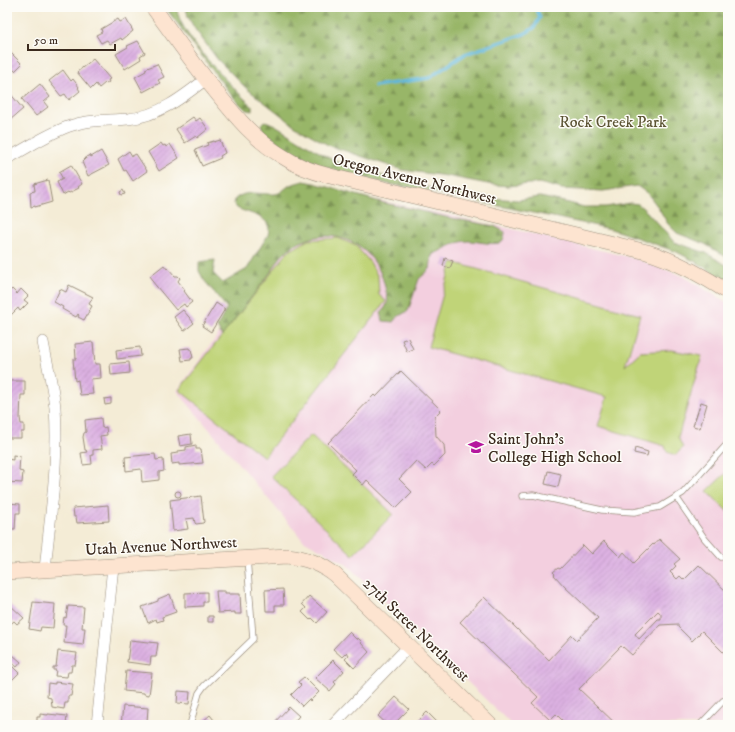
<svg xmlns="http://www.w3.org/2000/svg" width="735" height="732" font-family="'IM FELL DW Pica',serif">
<defs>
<pattern id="forest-firs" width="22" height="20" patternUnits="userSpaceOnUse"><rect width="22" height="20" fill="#98b668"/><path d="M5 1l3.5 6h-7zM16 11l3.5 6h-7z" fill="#7d9455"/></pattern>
<pattern id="building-hatch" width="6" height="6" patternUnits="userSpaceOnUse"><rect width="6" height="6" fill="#dcb1e2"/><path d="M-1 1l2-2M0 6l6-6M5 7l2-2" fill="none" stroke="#be98c1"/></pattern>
</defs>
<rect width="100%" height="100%" fill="#fdfcf7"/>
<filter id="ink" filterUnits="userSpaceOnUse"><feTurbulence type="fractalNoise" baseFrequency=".025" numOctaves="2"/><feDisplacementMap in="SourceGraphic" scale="8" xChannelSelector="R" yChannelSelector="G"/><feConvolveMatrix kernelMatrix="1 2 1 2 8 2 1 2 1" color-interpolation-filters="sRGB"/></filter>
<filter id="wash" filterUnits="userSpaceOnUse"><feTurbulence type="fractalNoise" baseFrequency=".012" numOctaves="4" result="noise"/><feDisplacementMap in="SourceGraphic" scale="16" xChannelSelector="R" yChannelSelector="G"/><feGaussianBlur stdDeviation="0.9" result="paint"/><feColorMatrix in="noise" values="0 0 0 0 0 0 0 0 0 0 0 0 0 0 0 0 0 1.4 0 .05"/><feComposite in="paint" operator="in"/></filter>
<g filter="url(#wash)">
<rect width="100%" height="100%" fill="#f4ecd6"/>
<path fill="#f3cfdf" d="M321,188L512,229L633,258L683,276L728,303V725H512L345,563L303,540L177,391L256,283Z"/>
<path fill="#c0d478" stroke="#7e7f4b" d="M338,238L356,246L370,262L378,277L379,295L386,301L264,457L179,390L288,252L308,240Z
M452,262L640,315L625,366L640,352L672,350L702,356L678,437L683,448L675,455L667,452L665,446L598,426L607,397L428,347Z
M311,435L393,514L353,555L271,476Z
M728,471V512L707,491Z"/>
<path fill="url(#forest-firs)" stroke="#6a7043" d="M165,7H177C176,32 233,88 252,106V111L245,109L232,96Z
M186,7H728V258L705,244L677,233L668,224L658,207L647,193L637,186L603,191L562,189L539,183L508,186L488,184L447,176L402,170L328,145L294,125L246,88L218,60L195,29L188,17Z
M264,121L268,122L275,125L327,157L348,167L431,188L490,198L518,200L540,197L569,203L584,207H606L630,203L638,204L647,212L674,242L706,253L726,265L728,267V282L698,263L677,252L644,240L611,229L413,188L388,184L334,170L312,163L286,148L264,131L261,125Z
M304,181L314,183L384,203L413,209L445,217L494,226L505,232L504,239L500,243C489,245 479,241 468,241C456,241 443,250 432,255L430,269L419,279L408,311L397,317L393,322L383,321L381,312C390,304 388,298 385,287C375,241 327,221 289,249C281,254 276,265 270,273C254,294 238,315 222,336L217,327L227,308L204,280L199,271V262L215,260L213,273L223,283L247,269L268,235C274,216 248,214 237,208L234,204L235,199C247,189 261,195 275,194C283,193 285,187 291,185C295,183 300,182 304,181Z"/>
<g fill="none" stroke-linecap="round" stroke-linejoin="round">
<path stroke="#5fb7dc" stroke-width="3.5" d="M375,86L429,78L465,54L524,34L534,28L540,17L535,7"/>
</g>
<g id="blocks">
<path fill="url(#building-hatch)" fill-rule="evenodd" d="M118,19L120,22L126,19L133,31L122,40L121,38L110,44L107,40L101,43L96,35L102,32L101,29Z
M138,41L145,53L140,56L141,59L125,69L116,54L128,47L127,46Z
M8,50L22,64L15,71L11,67L7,71Z
M93,59L110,79L108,80L109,82L106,84L105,83L99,88L96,84L91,89L77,72Z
M157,64L164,77L158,80L160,83L143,92L135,77L146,71L145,69Z
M63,70L71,81L73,79L79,87L78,88L80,91L69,100L65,94L61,96L49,81Z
M40,84L50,97L44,102L48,107L36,116L22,99Z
M9,92L23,109L10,120L7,117V94Z
M193,117L196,121L200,118L208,129L197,138L196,136L185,143L176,129Z
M220,140L225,153L220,156L221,158L202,166L195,150L208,145L207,143L214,141V142Z
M161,143L163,146L165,145L166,147L170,144L179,158L159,171L148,152Z
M101,151L109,165L88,176L82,162L86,158L87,159L86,157L90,155L91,157Z
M129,151L132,156L136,154L147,171L133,181L126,170L124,171L118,159Z
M71,165L82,184L78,187L79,188L69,193L68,192L63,195L57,182L63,179L59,172Z
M48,180L52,202L35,207V206L31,207L30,192L35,191L34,184Z
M123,190L125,194L121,195L120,192Z
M445,258L453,261L450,268L443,266Z
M164,265L167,269L168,268L175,276H178L180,278L178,281L185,290L184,291L192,302L186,307L184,304L176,310L152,281L153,280L150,276Z
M69,285L93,297L89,304L92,306L84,320L78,317L79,315L78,314L76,317L62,309L63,307L54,302L60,289L66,292Z
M12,289L17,294L21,289L28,296L24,300L28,303L20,311L18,308L7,319V294Z
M216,303L225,309L211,332L202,326Z
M183,310L194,323L184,331L174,317Z
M408,338L413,349L407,352L402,340Z
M93,342L95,364H100L101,378L91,379L93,394L80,395L78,380L75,381L73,359H76L75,344Z
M140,347L141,356L117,359L116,350Z
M189,348V349H191L193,358H191V360L182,361L180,349Z
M129,362L130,373L111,375L110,364Z
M401,371L441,410L435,416L436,436L444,445L445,455L434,466L432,464L426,470L416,461L399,479L412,492L396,508L367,480L363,485L352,474L356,470L328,443L374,395L376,397Z
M8,381H25V395H21L20,418L21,424H24V432H21V438H8V418H12V413L10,412V394H8Z
M111,398V404L105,405L104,399Z
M701,402L707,404L700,428L693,426Z
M101,418L102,428L106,427L107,435L100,436L102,449L93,450V455H91L92,464L83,465L81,453L87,452L86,450H85L83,437L84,433L86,432L85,420Z
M191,434L192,444L180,446L178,436Z
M196,445V449H201L203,463L179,465V463L172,464L171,454L178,453V451L186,450V447Z
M635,448L648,452L647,456L634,453Z
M155,454L156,460L163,459L164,471L159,472V480L142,482L141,469L126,471L125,457Z
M13,455L20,456L19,471L23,472L22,483L7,482V459L13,460Z
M548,471L561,474L558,487L545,484Z
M175 494a3 3 0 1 1 6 0a3 3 0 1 1-6 0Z
M201,496L204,522L203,523L196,524L195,523L194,518L186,519L188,529L173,531L170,500Z
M7,503L20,504V513H16L15,529H7Z
M108,505L109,521L77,523L76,517H74L73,508Z
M659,539L680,559L674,564L676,566L670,572L677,579L680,576L684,580L699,565L728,593V657L702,631L692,641L678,627V624L660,625L632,655L623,647V648L621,646L579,689L617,725H567L556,714L550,720L532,703L538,697L460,622L484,597L549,660L572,635L577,640L598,618L565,587L554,575L555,574L553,572L558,568L560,569L583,545L592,554L604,541L620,557L624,552L634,563L653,544L654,545ZM658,611L661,614V619H658L639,639L635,634Z
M283,589L284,605H275V611H266L265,590Z
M216,591H225V593H229V594H240L241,614H235V612L218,613Z
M207,592V602H203V606L185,607V593Z
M170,594L176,612L162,617L163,620L157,622L156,619L148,623L142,607L158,601V599Z
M309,596L327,612L317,623L312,618L310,620L302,612L306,608L302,604Z
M33,602L55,604L53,628L41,627L40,631L29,629Z
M9,604L24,618L17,624L14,621L7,627V606Z
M68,606L84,607L82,628H85L83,645L64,643L66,625H63L64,617L66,618Z
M208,616H213V622H208Z
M349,632L357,640L358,638L362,642L361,643L369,652L354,668L345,659L349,655L347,652L342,657L333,649Z
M130,640L158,643L156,657H151L150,665L127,662Z
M58,651L77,653L75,665H72L71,672H68L67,677L55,676L56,670H53V667H56Z
M13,655L21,662L17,667L9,660Z
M333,660L344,671L334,682L336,684L330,691L315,678Z
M12,666L19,673L12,680L7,675V672Z
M126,671L152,673L149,695L144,694V693L124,691Z
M304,677L319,692L310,701L309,699L302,706L291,695L301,685L298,682Z
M55,682L73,684L71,696H68V703H65L64,709L52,707L51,698L47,697L48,683L55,684Z
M178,691L190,692L189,704L177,703Z
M396,697L409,709L393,725H388L378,716Z
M123,706L148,708L147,722L142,721V725H121Z
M289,707L299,716L291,725H272Z
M427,712L440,725H414Z
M40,714L48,715V714L67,716L66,725H39V722H37V717H40Z
M210,715L218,725H204L202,722Z
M257,721L261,725H253Z"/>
</g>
</g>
<g filter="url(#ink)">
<use href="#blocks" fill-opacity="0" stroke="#988b7a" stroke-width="1"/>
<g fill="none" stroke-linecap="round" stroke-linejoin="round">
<defs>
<path id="lane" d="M522,496L533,495L602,510L634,512L660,507L683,493L728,443
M676,497L705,539L721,557
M190,725L199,693L204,686L253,639L247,558
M700,725L723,701"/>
<path id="street" d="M8,158C29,147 50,132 73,125C92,119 110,121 128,119C159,116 183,97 206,79
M43,342C47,364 53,386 55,408C59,462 50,517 45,570
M97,725L113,566
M333,725L409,646"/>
<path id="secondary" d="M153,7C174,36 194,65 217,93C236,117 255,140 282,156C297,166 313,172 330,176L647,252C676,261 702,275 728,292
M7,572L287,556C306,558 321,563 335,575L490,725"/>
</defs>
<use href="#lane" stroke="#988b7a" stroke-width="7"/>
<use href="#street" stroke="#988b7a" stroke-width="12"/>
<use href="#secondary" stroke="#988b7a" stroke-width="16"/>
<use href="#lane" stroke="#fff" stroke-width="5.5"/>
<use href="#street" stroke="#fff" stroke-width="11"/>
<use href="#secondary" stroke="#fde4d0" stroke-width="15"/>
</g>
</g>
<defs>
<symbol id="school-bare" viewBox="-9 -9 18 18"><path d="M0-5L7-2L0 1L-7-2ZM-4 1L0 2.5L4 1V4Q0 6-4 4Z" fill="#b5179e" stroke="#fdfcf7" stroke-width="2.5" paint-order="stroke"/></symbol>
</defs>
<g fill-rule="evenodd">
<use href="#school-bare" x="465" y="436" width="22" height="22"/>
</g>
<g text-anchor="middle" stroke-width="3" stroke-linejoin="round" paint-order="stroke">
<g font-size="16" fill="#5c5434" stroke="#fdfcf7">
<text x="613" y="127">Rock Creek Park</text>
</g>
<g font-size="16" fill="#3b2a1e" stroke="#fdfcf7">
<text transform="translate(415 178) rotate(14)" y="6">Oregon Avenue Northwest</text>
<text transform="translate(161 545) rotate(-3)" y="6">Utah Avenue Northwest</text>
<text transform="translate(417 629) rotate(44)" y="6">27th Street Northwest</text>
</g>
<g font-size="16" fill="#3b2a1e" stroke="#fdfcf7" text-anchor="start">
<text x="488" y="444">Saint John's<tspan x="488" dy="18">College High School</tspan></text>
</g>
</g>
<rect width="735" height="732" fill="none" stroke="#fdfcf7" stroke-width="24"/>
<path d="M28 44v6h87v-6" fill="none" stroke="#3b2a1e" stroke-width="2"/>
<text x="34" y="44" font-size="12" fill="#3b2a1e" stroke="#fdfcf7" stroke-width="3" paint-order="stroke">50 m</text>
</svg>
